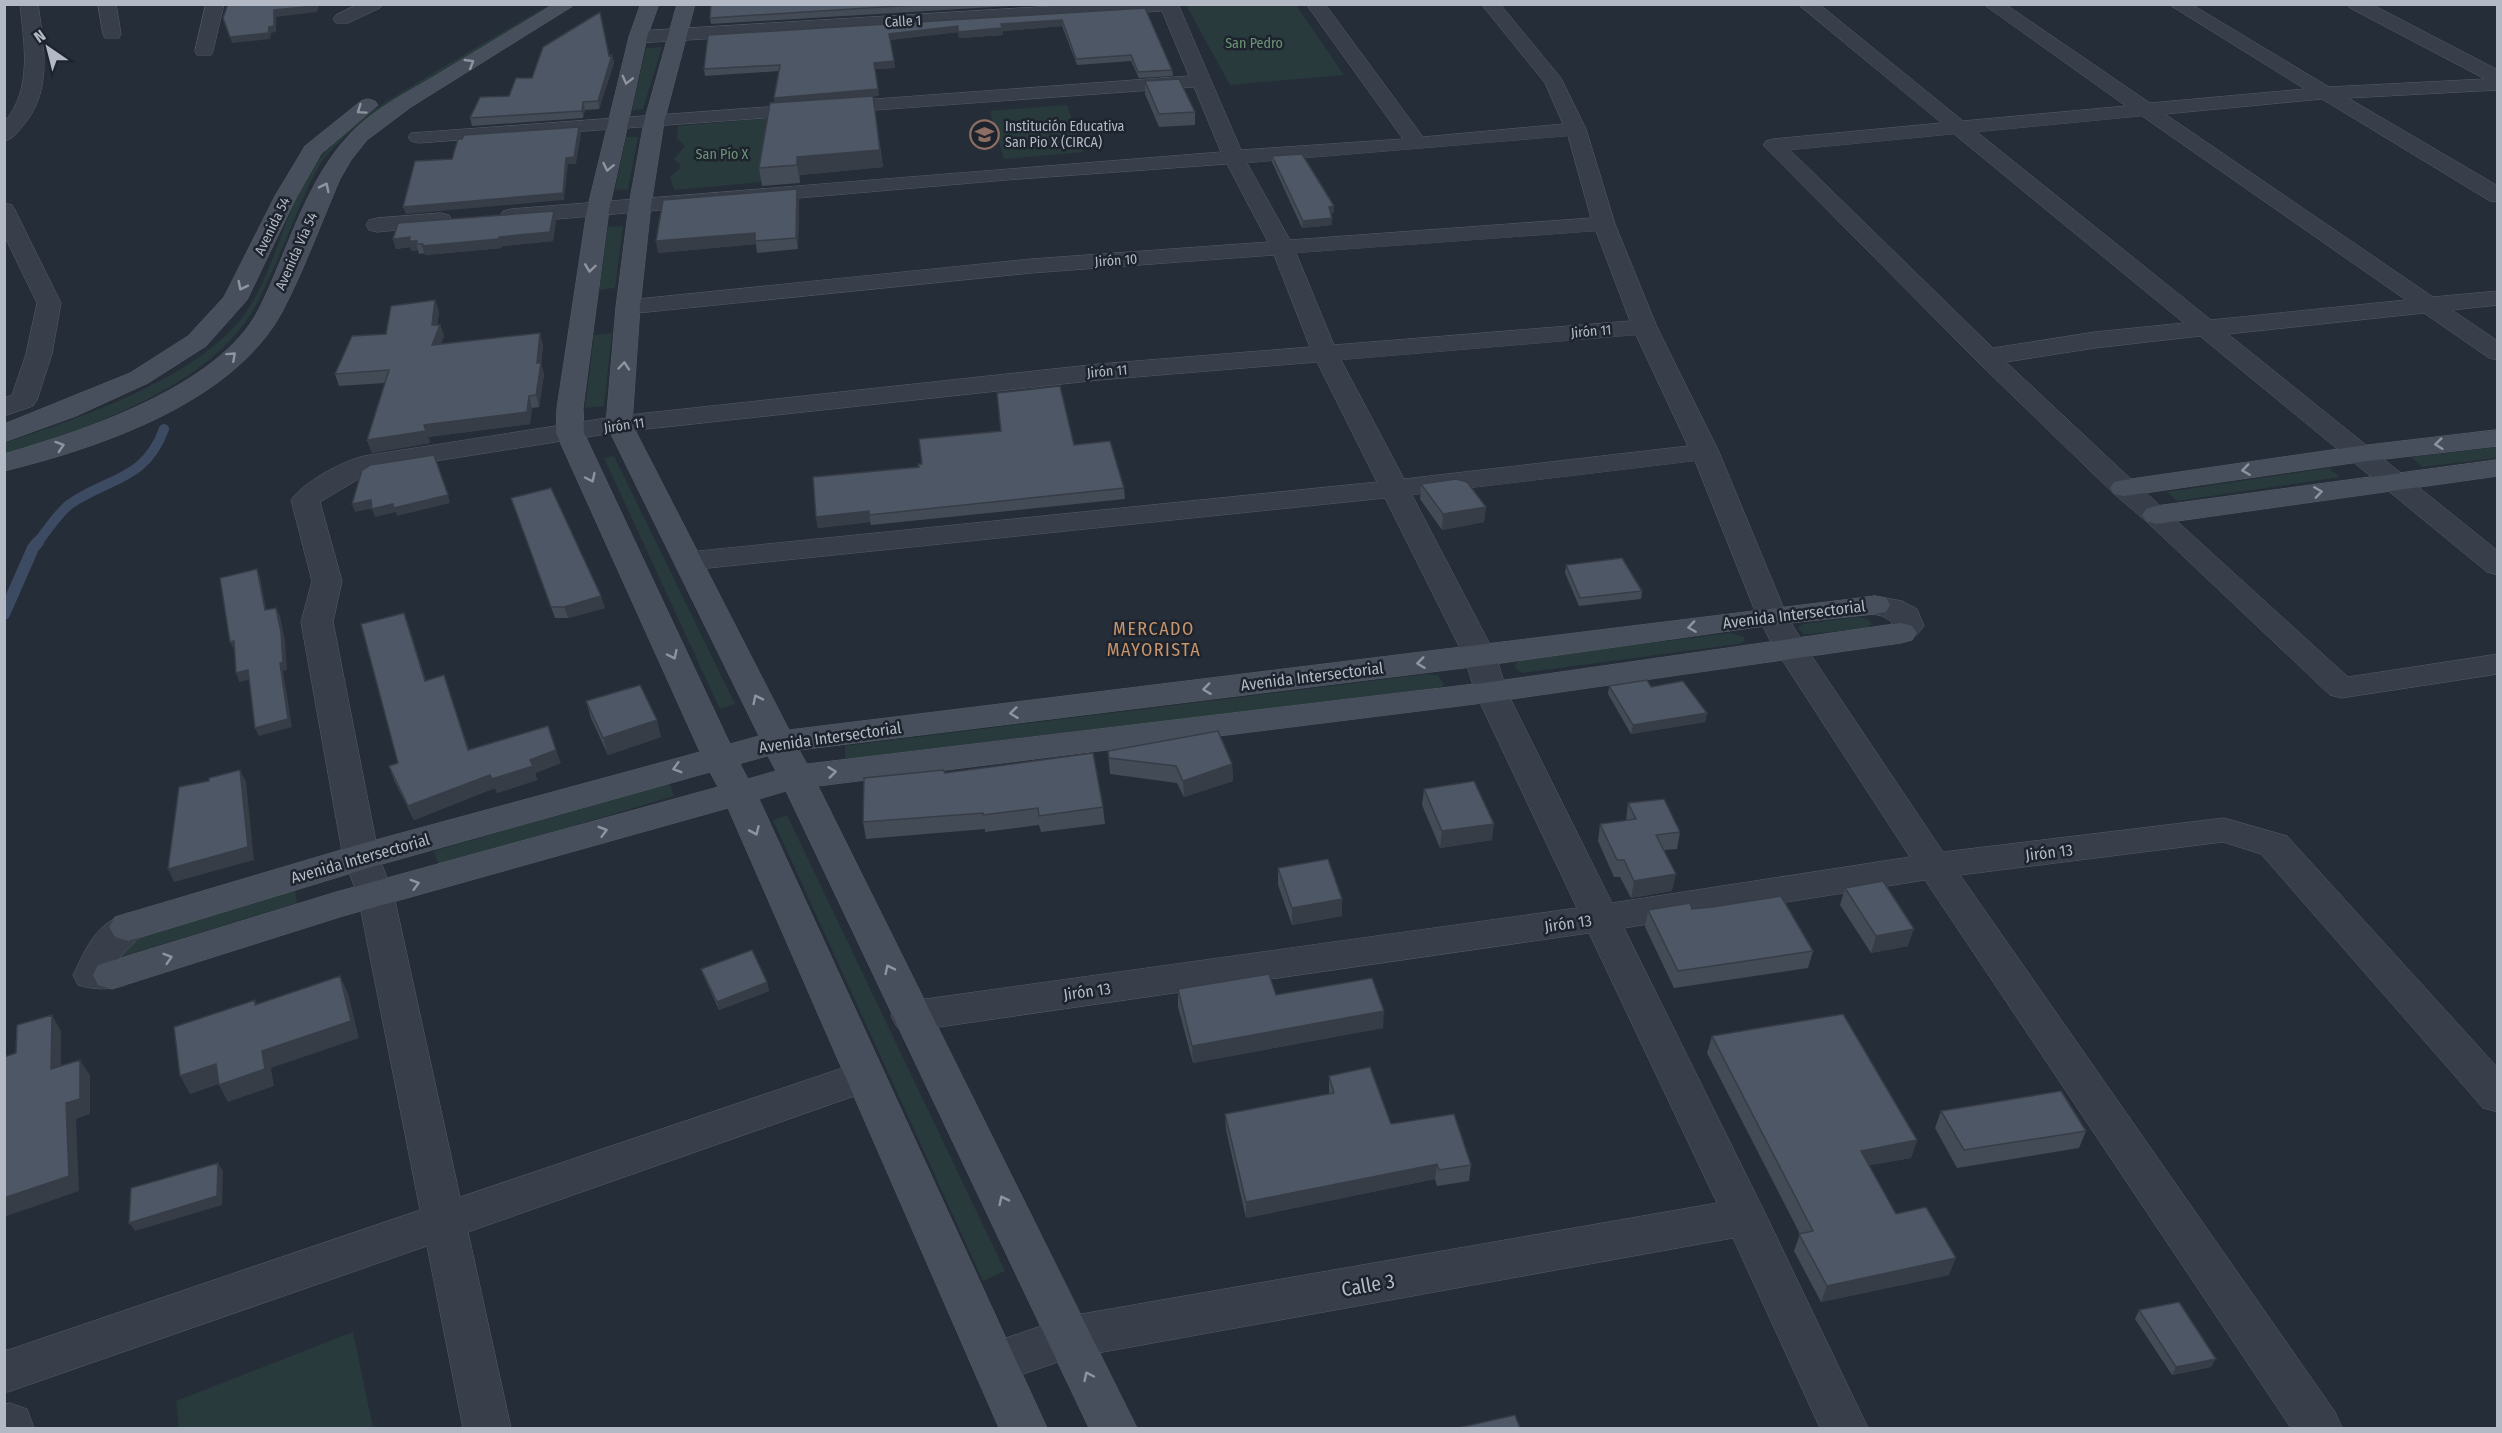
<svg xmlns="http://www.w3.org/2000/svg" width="2502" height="1433" font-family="'Fira Sans Condensed',sans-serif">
<rect width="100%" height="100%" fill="#252d39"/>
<path fill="#283a3b" d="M549,5H554C515,28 476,51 437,74C399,97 357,120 328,154C314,170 307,191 298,210C285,242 272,274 256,305C213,386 86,429 5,455V443C79,418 207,376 250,306C279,260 287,196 323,155C353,119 395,96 435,72C473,49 511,27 549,5Z
M1186,5H1296L1344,75L1230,85Z
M662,47L643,109L632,110L646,48Z
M1067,105L1083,152L1004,159L990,111Z
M773,118L762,182L674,190L670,177L679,169L680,165L674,159L685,146L677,138L678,126Z
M626,137H638L628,189L615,190Z
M623,226L615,288L599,290L608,227Z
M612,333L604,406L585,408L594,335Z
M2497,447V458L2422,467L2411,457Z
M614,456L735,704L720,709L604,458Z
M2329,468L2340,477L2177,501L2167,492Z
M1859,617L1869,620L1872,624L1866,628L1810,634H1804L1798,628L1803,624Z
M1731,633L1744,637L1745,641L1738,644L1523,673L1517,670L1514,665L1521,659Z
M1427,674L1438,675L1444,684L1441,687L1433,689L845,759V746Z
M669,782L674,796L439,866L434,851Z
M787,815L1005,1271L983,1281L773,820Z
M295,889L297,903L111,960L120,944Z
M353,1332L373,1428H179L176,1401Z"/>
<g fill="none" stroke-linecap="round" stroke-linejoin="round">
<path stroke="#3c4b61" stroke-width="10" d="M37,543C47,531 58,513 70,504C109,477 145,481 164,429"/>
<path stroke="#3c4b61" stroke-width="12" d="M4,614L33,548L38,542"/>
<defs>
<path id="street" d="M20,4H38C44,47 53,92 22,127C17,133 13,139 4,141V122C33,90 24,44 20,4Z
M98,4H116L121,34L119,38H105L103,34Z
M206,4H224L213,51L211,55H197L195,51Z
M358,4H383L380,8L348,23H336L333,19L336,15Z
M1087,4H1178L1241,150L1403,139L1306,4H1325L1423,137L1563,124L1545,83L1481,4H1500L1561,78L1586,129L1615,224L1657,327L1719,452L1787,616L1807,649L1943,852L2224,818L2287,836L2498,1068V1112L2483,1108L2261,854L2223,842L1960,875L2335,1412L2342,1428H2291L1925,880L1624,928L1767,1217L1868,1428H1820L1733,1238L1070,1358L994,1384L977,1378L971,1363L977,1348L1070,1316L1717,1203L1589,933L911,1031L897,1027L891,1016L897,1005L911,1001L1577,908L1475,692L1464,656L1385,498L689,570L678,567L674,561L678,555L689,552L1377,482L1317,362L1099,380L619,432L372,471L320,502L342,581L333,622L379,857L394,896L460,1197L866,1060L880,1065L886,1076L880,1087L468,1232L511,1428H463L427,1246L8,1392L4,1391V1349L8,1350L420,1210L358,896L343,857L301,622L312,581L291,500C303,482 343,461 364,456L619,416L1099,364L1310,347L1274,255L1031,273L628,314L619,312L616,307L619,302L628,300L1031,259L1268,242L1227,164L1006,180L511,223L503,221L500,216L503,211L511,209L1221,152L1194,87L418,143L411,141L408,137L411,133L1189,76L1162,11L638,43L631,41L629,37L631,33L638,31ZM1568,136L1591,218L1290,240L1247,163ZM1596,231L1630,321L1334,345L1296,253ZM1636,335L1688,446L1404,479L1341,360ZM1695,461L1757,616L1775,649L1910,857L1612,903L1507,692L1496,656L1412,495Z
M1798,4H1819L1963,121L2126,106L1983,4H2005L2150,103L2305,89L2168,4H2191L2329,87L2485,79L2350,8L2347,4H2371L2498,70V90L2348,98L2498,186V202L2490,201L2322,99L2165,114L2433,297L2498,291V305L2452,310L2498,341V360L2489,358L2424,313L2228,334L2498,551V575L2487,572L2200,336L2095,348L2006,362L2134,482L2348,677L2498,654V674L2341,698L2330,695L2146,521L2114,494L1978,362L1763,145L1766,141L1773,139L1941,123ZM2142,116L2406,300L2211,320L1977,132ZM1954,134L2184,323L2095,332L1993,348L1790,150Z
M4,203L12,205L15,210L61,303L52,354L37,400L33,406L4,416V398L12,395L26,354L37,303L4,235Z
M441,213L449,215L452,220L449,225L377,232L369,230L366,225L369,220L377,218Z
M1875,596L1902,601L1917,609L1924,626C1914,640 1906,644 1890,640L1885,633L1892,624L1891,621L1882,616L1864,612L1860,605L1864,598Z
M128,913L141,917L147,927C139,941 125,948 117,962L126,965L131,975L126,985C109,990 95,990 78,985L73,975C87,947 95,923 128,913Z
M10,1403L27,1409L34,1428H4V1405Z"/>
<path id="secondary" d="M554,4H576L411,107L367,140L351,160L340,179C321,223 304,270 282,312C233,403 98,448 4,471V454C83,431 219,387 259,309C288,251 305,181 351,133C373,110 406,93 433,77C473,53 513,29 554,4Z
M641,4H659L647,37L609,210L583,408L584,433L730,744L759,736L606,424L616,307L629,205L644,122L677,4H695L664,122L651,205L640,307L632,424L789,730L1875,596L1886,598L1890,605L1886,612L1875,614L1772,625L1480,666L799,750L807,764L1491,682L1901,623L1912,626L1917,633L1912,640L1901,643L1491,702L818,786L1137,1428H1089L786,791L759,799L1047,1428H999L728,808L343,916L112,989L98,985L93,975L98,965L336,892L718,787L710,772L368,868L128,941L115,937L109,927L115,917L361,844L700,752L556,433L557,408L587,210L629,37ZM768,756L776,771L748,779L740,764Z
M368,99L375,101L378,105L321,154L297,196L247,300L206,346L148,383L76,416L4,442V424L130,373L188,336L224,297L275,196L305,146L361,101Z
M2498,430V446L2359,462L2124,496L2114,494L2110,488L2114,482L2124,480L2359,446Z
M2498,460V476L2156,524L2146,521L2142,515L2146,509L2156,506Z"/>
</defs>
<use href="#street" stroke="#565d67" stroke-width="1"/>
<use href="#secondary" stroke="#565d67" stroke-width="1"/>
<use href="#street" fill="#383f4a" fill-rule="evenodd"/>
<use href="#secondary" fill="#474f5c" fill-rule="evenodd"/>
</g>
<path fill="#434b57" d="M711,4H1041L711,24L710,18Z
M1145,8L1172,70L1173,76L1139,78L1131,61L1077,65L1062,26L1003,31V35L959,38L958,32L890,40L895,68L875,69L879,96H873L883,167L800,175V183L762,186L759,168L775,103L779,71L705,76L704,69L708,35Z
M612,55L614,63L599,109L585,110L583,118L472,126L470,118L509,96L532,78Z
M1145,81L1195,112V125L1159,127L1145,94Z
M1272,156L1334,206V213H1331L1332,225L1302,228L1272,162Z
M797,189L799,201L798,249L757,253L756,244L658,253Z
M556,220L553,241L502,246V248L425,255V253L419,254L418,250L412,251L410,247L396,249L393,239Z
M435,300L439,312L437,325H440L444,336L441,344L543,345L541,364L544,374L539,407L532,408L530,424L428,437L430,443L372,453L367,440L385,383L339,386L335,374L386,334Z
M1074,445L1124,488L1125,499L871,525L870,522L818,528L816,517L919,467Z
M1421,484L1486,507L1484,522L1442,530L1420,499Z
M511,498L605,608L568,618H555Z
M1566,565L1642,591L1641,599L1579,606L1565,573Z
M404,613L426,681L444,675L469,750L561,763L535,773L537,780L497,793L495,788L414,820L394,780L389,766L398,763Z
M1609,686L1651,687L1707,713L1705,722L1631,734L1608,694Z
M586,701L661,737L608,755L591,718Z
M1108,751L1232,764L1233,781L1184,797L1177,783L1110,774Z
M945,773L1103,807L1105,824L1041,832L1039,825L985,832V829L866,839L863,822Z
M1424,789L1492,840L1440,848L1422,805Z
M1628,803L1680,832L1677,849L1664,850L1672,891L1631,898L1620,877H1614L1598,841L1600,824L1626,821Z
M1278,868L1342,899V916L1292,925L1278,885Z
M1845,888L1908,946L1871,953L1840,905Z
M1648,910L1813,951L1808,968L1674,988L1645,927Z
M701,969L767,982L769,991L719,1010L704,977Z
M1178,989L1276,995L1383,1028L1193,1063L1178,1007Z
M1712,1036L1917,1140L1911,1158L1869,1165L1896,1214L1949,1275L1821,1302L1794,1251L1800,1234L1707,1053Z
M1329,1076L1391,1124L1471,1165L1469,1181L1437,1186L1435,1179L1246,1218L1226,1130L1225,1114L1329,1094Z
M1941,1111L2086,1131L2079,1148L1957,1168L1935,1128Z
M2139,1310L2211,1367L2172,1375L2135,1319Z"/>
<path fill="#373d47" d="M316,4H331L319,6L317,12L276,17V32L271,33L270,39L232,43L230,37L274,10Z
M1062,20V26L1003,31V35L959,38L958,32L889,40V34L958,26L1001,24Z
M612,55L614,63L599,109L598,101Z
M894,61L895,68L875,69L874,63Z
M878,89L879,96L775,105L774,98Z
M583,102L585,110L583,118L582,111Z
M579,127L581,134L576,164H568L564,200L406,214L403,207L566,158Z
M880,150L883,167L800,175V183L797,165V157Z
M797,189L799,201L798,249L796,238Z
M1334,206V213L1329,214V207Z
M554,211L556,220L553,241L502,246V248L425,255L422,246L499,237Z
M1332,218V225L1302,228L1303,221Z
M755,233L756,244L658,253L656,241Z
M410,237L417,241L416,244L418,250L412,251L410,247L396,249L393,239Z
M435,300L439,312L436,336L440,325L444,336L436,357L432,345V325Z
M540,333L543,345L541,364L544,374L539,407L536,395L537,363Z
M529,396L532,408L530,424L428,437L430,443L372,453L367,440Z
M448,495L450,503L397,516L396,512L375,517L372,509L393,504Z
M371,500L374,508L355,512L352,504Z
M1486,507L1484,522L1442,530L1443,514Z
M869,511L870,522L818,528L816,517Z
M257,569L260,577L268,619L265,610Z
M601,596L605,608L568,618L564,607Z
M276,608L280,616L285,640L287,670L283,671L292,727L259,736L255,728L280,663Z
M404,613L409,626L430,694L425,681Z
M234,641L238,649L234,650L230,642Z
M248,670L252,679L239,682L236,673Z
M1707,713L1705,722L1631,734L1633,725Z
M657,720L661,737L608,755L603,738Z
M556,750L561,763L535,773L537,780L497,793L495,788L414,820L408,806Z
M1232,764L1233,781L1184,797L1183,781Z
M240,770L246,782L254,860L174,882L168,869Z
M1494,824L1492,840L1440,848L1442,831Z
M1676,874L1672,891L1631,898L1634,881Z
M1342,899V916L1292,925V908Z
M1914,929L1908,946L1871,953L1876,936Z
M340,976L348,993L359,1038L271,1068L274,1086L228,1102L219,1085L262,1051Z
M767,982L769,991L719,1010L717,1002Z
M1384,1011L1383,1028L1193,1063L1192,1046Z
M52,1015L61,1031V1084L51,1069Z
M80,1060L90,1075V1114L76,1119L79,1191L4,1217V1198L66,1103Z
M216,1064L225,1082L190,1094L180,1076Z
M1917,1140L1911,1158L1855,1168L1861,1151Z
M218,1163L223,1171L222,1205L135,1231L129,1223Z
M1437,1164L1435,1179L1246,1218V1202Z
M1956,1258L1949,1275L1821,1302L1827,1286Z
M2216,1359L2211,1367L2172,1375L2176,1367Z"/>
<path fill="#4e5765" stroke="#373d47" stroke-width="1.5" d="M228,4H316L315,6L274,10V26L269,27L268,33L230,37L223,18Z
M711,4H930L710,18Z
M1145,8L1172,70L1138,72L1131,55L1076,59L1062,20L1001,24L1002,28L958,32V26L889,34L894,61L874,63L878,89L774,98L780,65L704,69L708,35Z
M600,12L609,56L612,55L598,101L583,102L582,111L470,118L480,97L509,96L516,78H532L543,47Z
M1179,79L1195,112L1159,114L1145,81Z
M873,96L880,150L797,157V165L759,168L770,103Z
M579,127L574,157L566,158L563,193L403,207L415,161L452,159L458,139H462L464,135Z
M1302,154L1334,206L1329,207L1332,218L1303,221L1272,156Z
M797,189L796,238L755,241V233L656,241L663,200Z
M554,211L550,232L499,237V239L422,246L423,244H416L417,241H409L410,237L393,239L398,223Z
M435,300L432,325H440L432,345L540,333L537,363H541L536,395L529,396L527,412L424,425L426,431L367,440L389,370L335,374L352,336L386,334L391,306Z
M1060,386L1074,445L1110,441L1124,488L869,515V511L816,517L813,477L919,467L918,464H922L919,439L1001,431L997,393Z
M434,455L448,495L394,508L393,504L372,509L371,500L352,504L362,470L370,465Z
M1456,479L1467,482L1486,507L1443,514L1421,484Z
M551,488L601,596L564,607H551L511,498Z
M1622,558L1642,591L1580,598L1566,565Z
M257,569L265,610L276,608L281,632L283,662L280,663L288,719L255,728L248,670L236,673L234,641L230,642L220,578Z
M404,613L425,681L444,675L468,750L548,726L556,750L530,760L533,766L492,779L490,775L408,806L389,766L398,763L361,624Z
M1647,680L1651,687L1683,681L1707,713L1633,725L1609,686Z
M640,685L657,720L603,738L586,701Z
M1218,731L1232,764L1183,781L1176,766L1109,758L1108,751Z
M1093,753L1103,807L1039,816L1038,808L983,815V813L863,822L864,778L943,770L945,773Z
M240,770L248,847L168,869L179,787L209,781V778Z
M1474,781L1494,824L1442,831L1424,789Z
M1664,799L1680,832L1656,835L1676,874L1634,881L1624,860H1617L1600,824L1636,819L1628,803Z
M1328,859L1342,899L1292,908L1278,868Z
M1883,881L1914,929L1876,936L1845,888Z
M1781,896L1813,951L1678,971L1648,910L1690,903L1692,909L1712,907Z
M752,950L767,982L717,1002L701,969Z
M1269,974L1276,995L1372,978L1384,1011L1192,1046L1178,989Z
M340,976L351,1021L262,1051L265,1069L219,1085L216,1064L180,1076L174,1027L255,1000V1005Z
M1843,1014L1917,1140L1861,1151L1896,1214L1926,1207L1956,1258L1827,1286L1799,1234L1813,1231L1712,1036Z
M52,1015L51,1069L80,1060V1099L66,1103L69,1176L4,1198V1057L16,1053L17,1025Z
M1370,1067L1391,1124L1454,1114L1471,1165L1439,1170L1437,1164L1246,1202L1225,1114L1334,1093L1329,1076Z
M2061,1091L2086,1131L1964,1150L1941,1111Z
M218,1163L217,1196L129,1223L131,1188Z
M2179,1302L2216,1359L2176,1367L2139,1310Z
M1515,1415L1520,1428H1463L1462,1427Z"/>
<defs><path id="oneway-chevron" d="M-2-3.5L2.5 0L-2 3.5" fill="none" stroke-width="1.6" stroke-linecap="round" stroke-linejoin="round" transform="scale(1.5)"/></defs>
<g stroke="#8e95a0">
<use href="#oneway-chevron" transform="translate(470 63) rotate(-31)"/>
<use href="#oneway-chevron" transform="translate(627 80) rotate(104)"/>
<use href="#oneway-chevron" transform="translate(361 110) rotate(145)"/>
<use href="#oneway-chevron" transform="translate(608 167) rotate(102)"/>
<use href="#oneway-chevron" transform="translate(325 187) rotate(-64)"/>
<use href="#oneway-chevron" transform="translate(590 268) rotate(98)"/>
<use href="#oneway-chevron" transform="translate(242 286) rotate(117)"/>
<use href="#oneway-chevron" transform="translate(232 356) rotate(-42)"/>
<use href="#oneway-chevron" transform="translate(624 366) rotate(-85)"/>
<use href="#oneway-chevron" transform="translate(2439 444) rotate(174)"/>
<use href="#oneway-chevron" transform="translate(60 446) rotate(-18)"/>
<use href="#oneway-chevron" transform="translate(2246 470) rotate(172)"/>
<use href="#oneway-chevron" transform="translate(591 478) rotate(65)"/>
<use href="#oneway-chevron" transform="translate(2318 492) rotate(-8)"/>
<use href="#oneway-chevron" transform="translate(1692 627) rotate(172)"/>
<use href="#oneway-chevron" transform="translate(673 655) rotate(65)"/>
<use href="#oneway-chevron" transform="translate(1421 663) rotate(173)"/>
<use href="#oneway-chevron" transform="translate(1207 689) rotate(173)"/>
<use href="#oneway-chevron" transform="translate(757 699) rotate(-116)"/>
<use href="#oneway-chevron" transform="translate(1014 713) rotate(173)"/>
<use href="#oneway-chevron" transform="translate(677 768) rotate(164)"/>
<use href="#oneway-chevron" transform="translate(832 772) rotate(-7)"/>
<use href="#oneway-chevron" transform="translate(603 831) rotate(-16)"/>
<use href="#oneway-chevron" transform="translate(755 831) rotate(66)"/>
<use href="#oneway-chevron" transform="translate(415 884) rotate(-16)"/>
<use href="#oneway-chevron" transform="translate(168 958) rotate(-17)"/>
<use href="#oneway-chevron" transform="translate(889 969) rotate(-116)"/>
<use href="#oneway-chevron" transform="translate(1003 1200) rotate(-116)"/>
<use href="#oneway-chevron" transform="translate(1088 1376) rotate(-115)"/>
</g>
<defs>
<symbol id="school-ring" viewBox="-11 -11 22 22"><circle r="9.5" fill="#1e242e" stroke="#8d6e63" stroke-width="1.5"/><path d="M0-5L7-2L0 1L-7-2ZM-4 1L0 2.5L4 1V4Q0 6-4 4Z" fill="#8d6e63"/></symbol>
</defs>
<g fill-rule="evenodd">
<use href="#school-ring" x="968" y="118" width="33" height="33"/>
</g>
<g text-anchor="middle" stroke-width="5" stroke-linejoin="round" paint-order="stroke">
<g font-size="14" fill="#b4bac5" stroke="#1e242e">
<text transform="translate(903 21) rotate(-3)" y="5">Calle 1</text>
<text transform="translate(272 226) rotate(-64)" y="5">Avenida 54</text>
<text transform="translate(296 251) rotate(-66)" y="5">Avenida Vía 54</text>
<text transform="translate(1116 260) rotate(-4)" y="5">Jirón 10</text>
<text transform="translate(1591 331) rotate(-5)" y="5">Jirón 11</text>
<text transform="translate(1107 371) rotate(-5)" y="5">Jirón 11</text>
<text transform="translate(624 425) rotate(-8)" y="5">Jirón 11</text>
</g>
<g font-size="14" fill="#6d9476" stroke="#1e242e">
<text x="1254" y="48">San Pedro</text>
<text x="722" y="159">San Pío X</text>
</g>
<g font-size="14" fill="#b4bac5" stroke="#1e242e" text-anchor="start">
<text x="1005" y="131">Institución Educativa<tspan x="1005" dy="16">San Pio X (CIRCA)</tspan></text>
</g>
<g font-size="16" fill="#b4bac5" stroke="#1e242e">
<text transform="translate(1794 614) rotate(-7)" y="6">Avenida Intersectorial</text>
<text transform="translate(1312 676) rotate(-7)" y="6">Avenida Intersectorial</text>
<text transform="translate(830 737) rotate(-8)" y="6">Avenida Intersectorial</text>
<text transform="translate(2049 852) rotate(-7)" y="6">Jirón 13</text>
<text transform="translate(360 858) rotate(-16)" y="6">Avenida Intersectorial</text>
<text transform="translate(1568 923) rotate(-8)" y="6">Jirón 13</text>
<text transform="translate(1087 991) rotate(-8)" y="6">Jirón 13</text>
</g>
<g font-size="18" letter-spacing="1.5" fill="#c9956b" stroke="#1e242e">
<text x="1154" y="635">MERCADO<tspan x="1154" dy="21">MAYORISTA</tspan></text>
</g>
<g font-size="20" fill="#b4bac5" stroke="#1e242e">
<text transform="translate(1368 1285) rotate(-10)" y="7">Calle 3</text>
</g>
</g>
<rect width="2502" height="1433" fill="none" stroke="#b4bac5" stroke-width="12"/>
<g transform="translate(48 48) rotate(325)" stroke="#1e242e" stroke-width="4.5" paint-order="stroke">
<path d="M0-4.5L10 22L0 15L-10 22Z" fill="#b4bac5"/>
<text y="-9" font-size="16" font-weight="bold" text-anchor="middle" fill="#b4bac5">N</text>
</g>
</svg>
